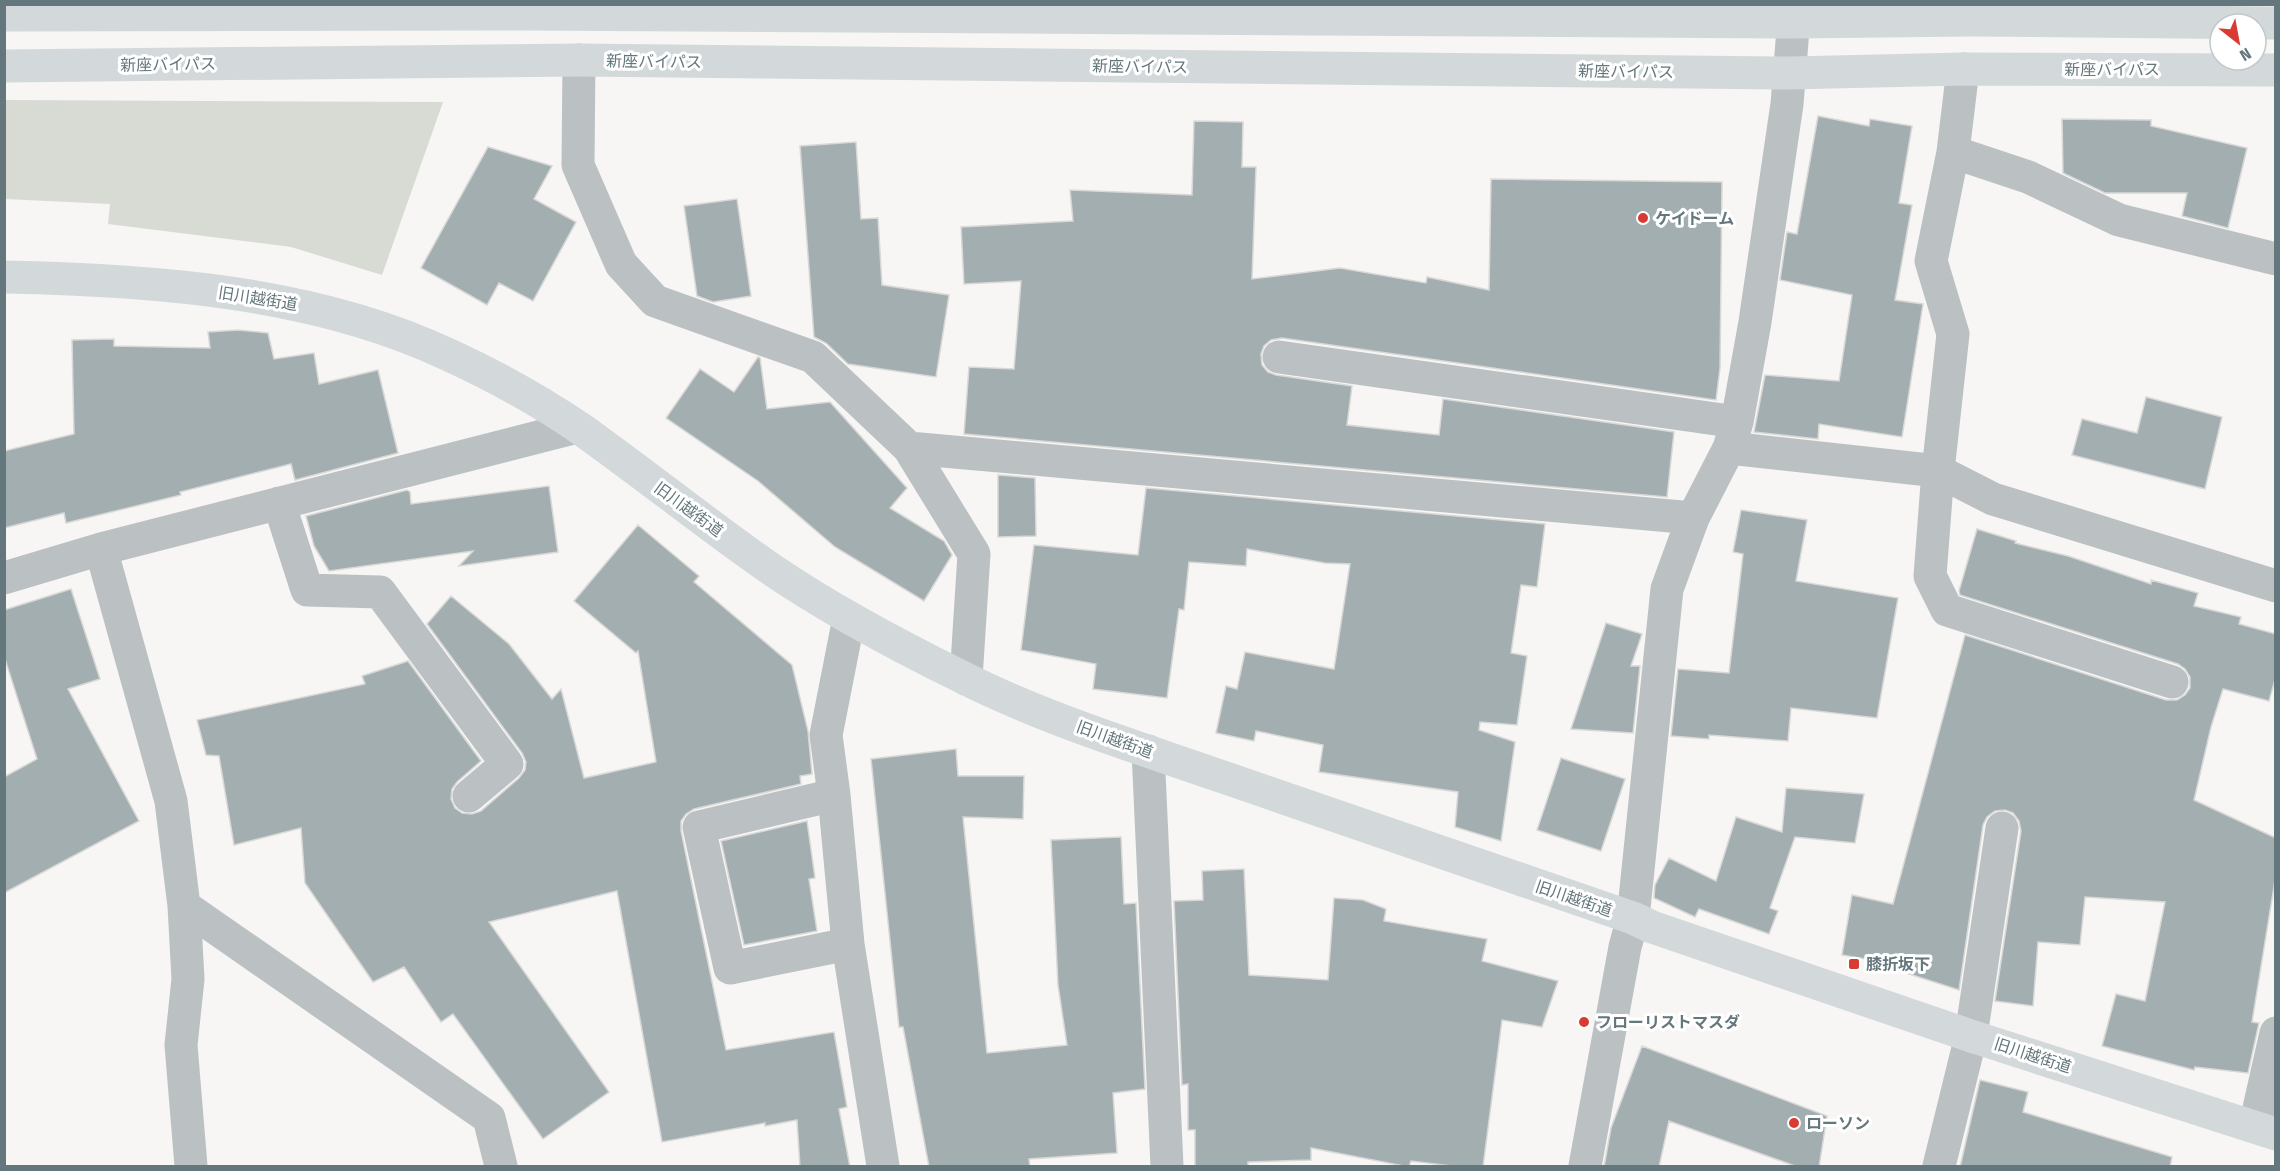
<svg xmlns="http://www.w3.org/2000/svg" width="2280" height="1171" font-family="'Fira Sans Condensed','Noto Sans JP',sans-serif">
<rect width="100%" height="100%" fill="#f7f6f4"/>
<path fill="#d7dbd3" d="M5,100L443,102L382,275L291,247L108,224L110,204L5,199Z"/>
<path fill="#a3aeb1" stroke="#d8d8d6" stroke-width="1.5" d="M1818,116L1869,126L1870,119L1912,126L1899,203L1912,205L1895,300L1923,304L1902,437L1819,424L1818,439L1754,432L1765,375L1839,381L1852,295L1780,280L1787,232L1797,234Z
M2062,119L2151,120V126L2247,148L2228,228L2182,216L2187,193H2105L2063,173Z
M1194,121L1243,122L1242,167H1256L1252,279L1340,268L1426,283L1427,277L1489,290L1491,179L1722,182L1720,368L1716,400L1282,338L1271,340L1264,346L1261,354L1262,365L1268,372L1276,375L1352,386L1347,425L1439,435L1443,399L1674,432L1667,497L964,434L969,367L1014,369L1021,281L964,284L961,227L1073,221L1070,190L1192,195Z
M856,142L861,219L878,218L882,285L949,295L936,377L848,364L826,343L814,337L800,146Z
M488,147L552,166L534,199L576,222L533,301L499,283L487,305L421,268Z
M737,199L751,296L713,302L697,296L684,206Z
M238,330L268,333L274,359L314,353L319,384L378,370L398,453L295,480L291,464L180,492L181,495L66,523L64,513L4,528V451L74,434L72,340L114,339V346L210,348L208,332Z
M758,357L760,358L767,409L830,402L907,488L890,508L944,541L952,555L924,601L835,547L758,481L666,418L700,369L734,392Z
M2146,397L2222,417L2205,489L2072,455L2082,419L2137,433Z
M998,475L1035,478L1036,536L998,537Z
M549,486L558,552L459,566L473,551L329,571L314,546L306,516L407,490L410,492L411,504Z
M1146,488L1545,524L1537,587L1521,585L1511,653L1527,656L1517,725L1480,722L1479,730L1515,742L1501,841L1455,827L1458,792L1319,772L1323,745L1256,731L1254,741L1216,733L1226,686L1237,689L1245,652L1334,669L1350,564L1325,563L1247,549L1246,566L1189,562L1184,610L1179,609L1167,698L1093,689L1096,664L1021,650L1034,545L1138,555Z
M1741,510L1807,520L1796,581L1898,598L1877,718L1791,708L1788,741L1709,735V739L1671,736L1678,669L1729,673L1743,554L1733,552Z
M638,525L699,576L694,582L792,665L808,731L812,774L800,776L801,784L694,809L686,814L681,821V831L726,1050L834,1032L847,1107L839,1109L850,1167H800L797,1120L765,1126V1123L662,1142L617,891L489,922L609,1092L543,1139L453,1014L441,1022L404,967L373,982L305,883L301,828L234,845L219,756L206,755L197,720L365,684L362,676L408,661L481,761L457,782L452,789L451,799L455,808L462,813L472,814L481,811L519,778L525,770L526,762L522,753L427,624L451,596L509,644L552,699L561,689L584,778L656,762L638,651L636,653L574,601Z
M1977,529L2016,541L2015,543L2068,556L2151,584V580L2198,593L2194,606L2241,617L2239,624L2276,634V676L2269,701L2223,689L2211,727L2194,800L2276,838V874L2252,1022L2259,1023L2248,1073L2195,1067L2194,1070L2102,1046L2116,994L2145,1001L2165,902L2085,897L2080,945L2038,942L2033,1006L1995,1001L2021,831L2019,821L2013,813L2005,810L1995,811L1987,817L1983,825L1959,990L1906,973L1908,966L1842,955L1852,895L1893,904L1965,635L2166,700H2177L2185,695L2190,688V677L2185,669L2178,664L1960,595L1959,591Z
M71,589L100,679L68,689L139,821L4,893V777L37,759L4,656V610Z
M1606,623L1642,634L1631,666H1640L1633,733L1571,729Z
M956,749L958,776H1024L1023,819L963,817L987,1053L1067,1045L1058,985L1051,840L1121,837L1124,904L1136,903L1145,1089L1113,1093L1117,1153L1029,1159L1030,1167H929L903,1027H899L871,759Z
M1561,758L1625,779L1601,851L1537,830Z
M1786,788L1864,794L1855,843L1795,837L1770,908L1778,911L1769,934L1699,909L1695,917L1654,898L1655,885L1669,858L1716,881L1736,817L1782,832Z
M807,821L815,878L809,879L817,931L744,945L721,841Z
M1244,869L1249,975L1328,980L1334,898L1363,900L1386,909L1384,921L1487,939L1482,961L1558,981L1542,1027L1502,1020L1483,1167H1460L1411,1161L1409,1167L1311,1148V1160L1248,1162V1167H1195V1130H1188V1084L1182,1085L1174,901L1203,900L1202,871Z
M1642,1046L1827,1116L1819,1167H1798L1669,1121L1659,1167H1604L1611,1128Z
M1980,1080L2028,1092L2023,1112L2172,1157L2170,1167H1960Z"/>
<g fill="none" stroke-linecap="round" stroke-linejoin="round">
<path stroke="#bbc1c3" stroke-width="33" d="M579,60L578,165L621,264L655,301L813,357L909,448L974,554L966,679
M1963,69L1953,152L1931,261L1953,334L1938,471L1993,499L2276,586
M1953,152L2028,177L2119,220L2276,259
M1279,357L1737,422
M909,448L1693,518
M1729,448L1938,471L1930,576L1947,610L2172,682
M279,503L307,590L380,592L507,764L469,796
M101,549L171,801L184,906L188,979L181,1045L191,1166
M4,578L101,549L577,427
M849,618L826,735L834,795L848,944L883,1166
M1148,751L1167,1166
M834,795L699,827L730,968L848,944
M184,906L489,1118L501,1166
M2255,1126L2276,1033
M1585,1166L1625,947L1633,918L1667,589L1693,518L1729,448L1737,422L1755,322L1787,104L1795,4
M1939,1166L1971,1036L2002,828"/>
<path stroke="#d3d9da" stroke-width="33" d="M4,277C152,280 314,291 449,355C495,376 540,401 581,429C644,474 705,523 768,567C829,609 895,644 962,677C1043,718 1134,746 1220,776C1357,824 1495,871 1633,918L1652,927L1971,1036L2276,1134"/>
<path stroke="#d3d9da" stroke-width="33" d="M4,15L522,14L1795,22L1972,20L2276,23
M4,66L579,60L1789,73L1963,69L2276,70"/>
</g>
<g fill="#d83b33" stroke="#fff" stroke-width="2">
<circle cx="1643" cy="218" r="6"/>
<rect x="1848" y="958" width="12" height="12" rx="3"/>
<circle cx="1584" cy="1022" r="6"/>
<circle cx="1794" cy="1123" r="6"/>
</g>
<g text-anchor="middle" stroke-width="6" stroke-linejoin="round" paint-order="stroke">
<g font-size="16" fill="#64777d" stroke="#fff">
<text transform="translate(654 61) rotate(1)" y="6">新座バイパス</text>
<text transform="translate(168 64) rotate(-1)" y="6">新座バイパス</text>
<text transform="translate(1140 66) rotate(1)" y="6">新座バイパス</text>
<text x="2112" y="75">新座バイパス</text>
<text transform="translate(1626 71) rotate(1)" y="6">新座バイパス</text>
<text transform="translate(258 298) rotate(9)" y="6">旧川越街道</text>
<text transform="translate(689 509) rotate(36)" y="6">旧川越街道</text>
<text transform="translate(1115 739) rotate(20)" y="6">旧川越街道</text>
<text transform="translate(1574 898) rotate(19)" y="6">旧川越街道</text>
<text transform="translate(2033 1055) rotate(18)" y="6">旧川越街道</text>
</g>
<g font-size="16" font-weight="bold" fill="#64777d" stroke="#fff" text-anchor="start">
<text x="1655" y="224">ケイドーム</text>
<text x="1866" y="970">膝折坂下</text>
<text x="1596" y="1028">フローリストマスダ</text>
<text x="1806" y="1129">ローソン</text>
</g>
</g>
<rect width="2280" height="1171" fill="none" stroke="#64777d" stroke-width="12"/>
<g transform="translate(2238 42) rotate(149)"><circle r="28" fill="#ffffff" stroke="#c1c9cb" stroke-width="1.5"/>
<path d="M0-4.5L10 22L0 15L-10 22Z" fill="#d83b33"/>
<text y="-9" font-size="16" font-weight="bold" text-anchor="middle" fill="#64777d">N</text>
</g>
</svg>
